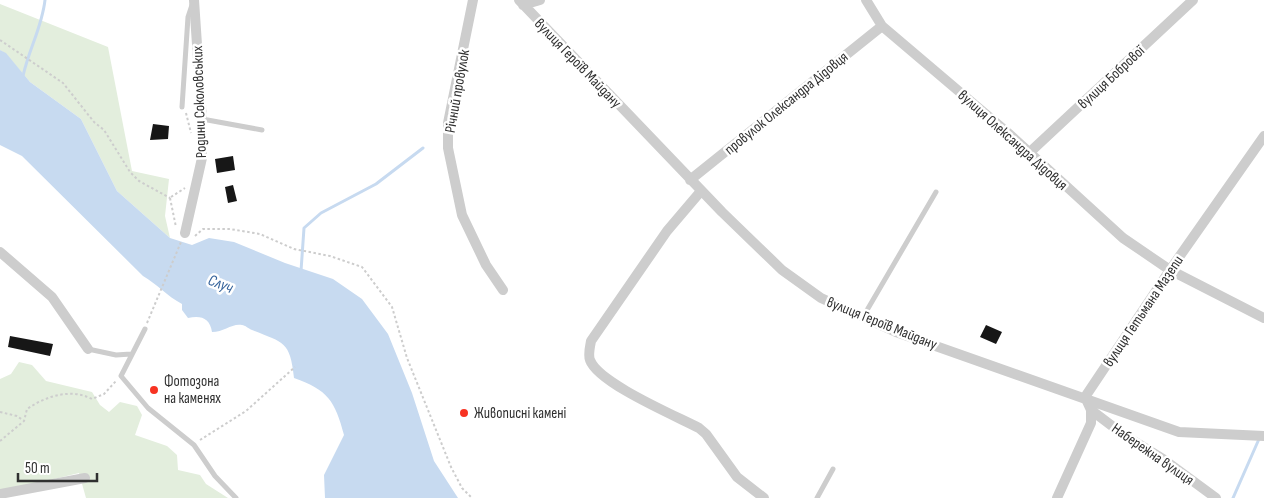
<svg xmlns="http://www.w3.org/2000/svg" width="1264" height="498" font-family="'Sofia Sans Condensed',sans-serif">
<rect width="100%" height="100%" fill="#fff"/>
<path fill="#e3eedd" d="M0,4L108,47L132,171L169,179L165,216L170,238L117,191L81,119L30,82L6,54L0,50Z
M19,362L32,365L46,381L92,392L100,405L109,412L120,402L137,406L142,415L135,435L167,446L177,455L178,470L200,475L206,484L228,498H86L79,473L0,492V379L11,374Z"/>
<path fill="#c7daf0" d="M0,50L6,53L30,82L81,119L117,191L170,238L192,245L209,238L234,242L285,263L333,279L362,299L388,334L412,393L434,461L458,498H325L324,475L344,435C335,401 328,390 294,378C290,340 283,343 252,330C249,329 245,325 242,325C232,323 224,332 212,332C210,318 201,315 188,318L182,310V304C167,296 157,284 143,276L22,156L0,145Z"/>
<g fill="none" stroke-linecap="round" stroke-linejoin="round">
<path stroke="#c7daf0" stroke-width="3" d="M23,76C29,49 42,27 45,0
M301,271L304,228L321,213L376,184L423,148
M1233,498L1259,439"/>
</g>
<path fill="#171717" d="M153,124L169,126L168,139L150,140Z
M233,156L235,170L217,173L215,159Z
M233,185L237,201L228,203L225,187Z
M986,325L1002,332L996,344L980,337Z
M10,336L53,344L50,356L8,347Z"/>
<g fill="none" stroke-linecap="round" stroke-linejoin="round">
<path stroke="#cdcdcd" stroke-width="2" stroke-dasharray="2.5 2.5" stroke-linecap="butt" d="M0,40L63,83L94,122L104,130L130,172L139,181L170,198
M186,113L191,133
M171,197L185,188
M170,198L176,227
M195,236L203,229H230L260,234L294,249L330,256L362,267L392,307L407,358L451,467L462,488L472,498
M147,323L181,242
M0,412L17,416L24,421
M200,440L246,411L295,367
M0,441L24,421L27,409C46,396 71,388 92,399L104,394L116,381"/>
<path stroke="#cdcdcd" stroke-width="5" d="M182,107L188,17L192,5
M202,119L262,130
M863,317L936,192
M145,329L121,376L148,408L194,445L215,476L236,498
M88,349L116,355L131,354
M817,498L833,469"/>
<path stroke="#cdcdcd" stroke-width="10" d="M473,0L448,123V148L462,215L486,265L503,290
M519,0L722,212L782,270L821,298L896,332L1179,432L1264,436
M866,0L882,26L1008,133L1123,238L1170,270L1264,318
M523,5L540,0
M1029,153L1193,0
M690,180L882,26
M701,191L667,231L591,341C590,346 588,355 590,360C598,383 676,416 699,428L706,434L737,477L764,498
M185,233L202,158V119L194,0
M0,252L52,297L88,349
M1091,410L1124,435L1163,459L1216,498
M0,494L85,478
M1057,498L1091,423V410L1085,397L1170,270L1264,136"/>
</g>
<g fill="#f73322" stroke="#fff" stroke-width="2">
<circle cx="154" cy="390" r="5"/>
<circle cx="464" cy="413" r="5"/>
</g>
<g text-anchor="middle" stroke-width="5" stroke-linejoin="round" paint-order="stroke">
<g font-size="15" fill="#303030" stroke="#fff">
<text transform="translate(578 63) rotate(46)" y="5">вулиця Героїв Майдану</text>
<text transform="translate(1111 77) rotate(-43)" y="5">вулиця Бобрової</text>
<text transform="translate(457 91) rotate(-80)" y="5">Річний провулок</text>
<text transform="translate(199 102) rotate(-92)" y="5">Родини Соколовських</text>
<text transform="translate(786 103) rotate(-39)" y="5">провулок Олександра Дідовця</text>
<text transform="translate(1013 140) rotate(42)" y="5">вулиця Олександра Дідовця</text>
<text transform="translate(1143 311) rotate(-56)" y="5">вулиця Гетьмана Мазепи</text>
<text transform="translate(882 323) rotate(22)" y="5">вулиця Героїв Майдану</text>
<text transform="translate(1153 454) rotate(35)" y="5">Набережна вулиця</text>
</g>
<g font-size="15" fill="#303030" stroke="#fff" text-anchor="start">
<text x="164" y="386">Фотозона<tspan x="164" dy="17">на каменях</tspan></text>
<text x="474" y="418">Живописні камені</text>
</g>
<g font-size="16" font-style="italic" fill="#35639b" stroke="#fff">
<text transform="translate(221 283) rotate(21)" y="6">Случ</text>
</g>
</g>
<path d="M18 473v8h79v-8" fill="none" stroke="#303030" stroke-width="2.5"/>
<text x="25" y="473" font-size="15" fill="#303030" stroke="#ffffff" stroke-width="4" paint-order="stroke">50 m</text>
</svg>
